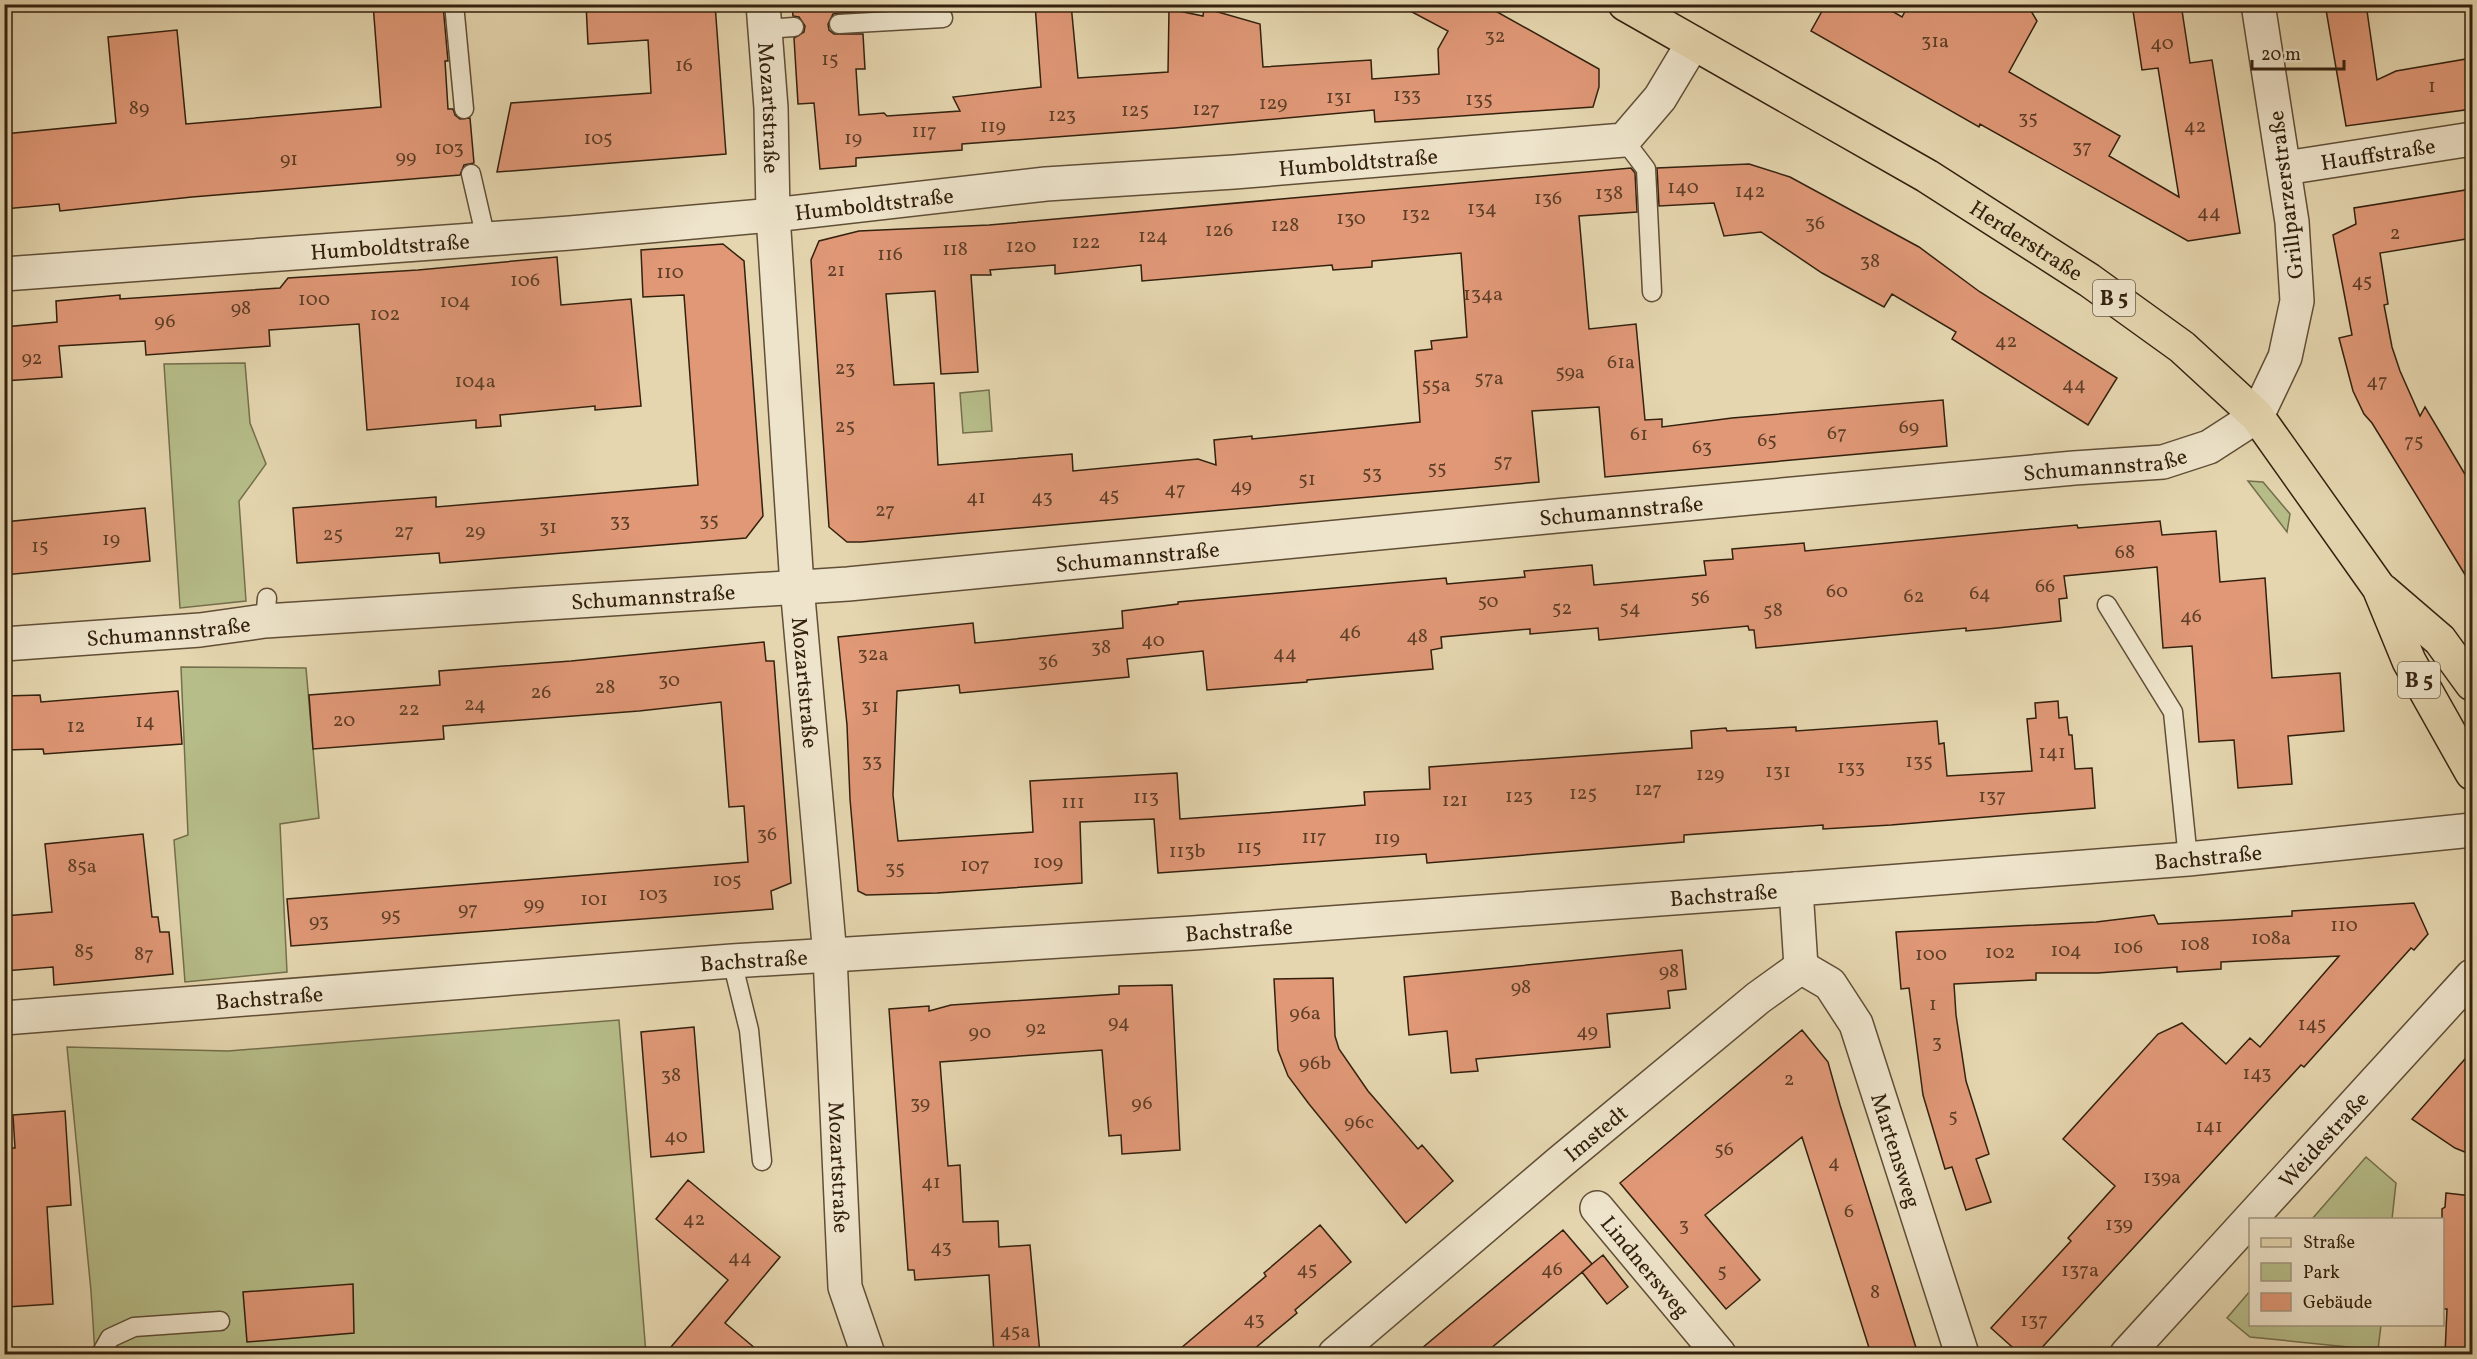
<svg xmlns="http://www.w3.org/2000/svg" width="2477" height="1359" font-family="Vollkorn,serif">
<rect width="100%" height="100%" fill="#e5d6af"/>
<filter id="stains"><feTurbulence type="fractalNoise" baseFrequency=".00333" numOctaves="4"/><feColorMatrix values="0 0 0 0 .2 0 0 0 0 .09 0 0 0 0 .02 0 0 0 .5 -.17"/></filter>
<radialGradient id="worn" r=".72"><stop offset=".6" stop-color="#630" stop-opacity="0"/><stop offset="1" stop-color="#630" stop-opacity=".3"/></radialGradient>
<path fill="#b6bd89" stroke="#746f4c" stroke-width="1.5" d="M245,363L250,423L266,464L239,501L246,601L180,608L164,364Z
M989,390L992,431L963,433L960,393Z
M2248,481L2263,482L2290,514L2287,532Z
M181,667L306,668L319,818L280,824L287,972L185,982L174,840L188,835Z
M619,1020L646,1354H93H95L91,1291L67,1047L228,1051Z
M2366,1157L2396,1183L2392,1219H2312Z
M2250,1291V1324L2381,1325L2378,1350L2250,1337L2227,1318Z"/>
<path fill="#e09877" stroke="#33210e" stroke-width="1.5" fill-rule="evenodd" d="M373,4H415V8L443,5L448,61H445L448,109H453L455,115L460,119L470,118L474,163L464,165L460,175L192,197L60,211L59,204L4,209V134L116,123L108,37L177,30L186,124L381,107Z
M586,4H715L726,154L497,172L511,103L651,93L648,40L588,44Z
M792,4H861L862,11L833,14L828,24L829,30L834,34H863L865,69H856L859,115L884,113L887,116L960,111L953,97L1041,87L1035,4H1071L1078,78L1168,72L1169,9L1203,16L1204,8L1260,24L1263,67L1371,60L1372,79L1439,74L1438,49L1448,31L1397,4H1483L1599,69V87L1593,107L1375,122L1374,110L1175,128L962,144V150L856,158V166L820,169L814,103L798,104L794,38L804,32L805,26L799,17L793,16Z
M1826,4H1880L1902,17L1909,4H2027L2037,21L2009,72L2120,136L2109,156L2179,197L2158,68L2142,70L2132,4H2181L2190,63L2212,60L2240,233L2188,241L1980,124L1979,127L1811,31Z
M2325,4H2366L2377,80L2396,71L2472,58V109L2346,126Z
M1749,164L1790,177L1919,247L1980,292L2117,378L2088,425L1952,339L1956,332L1892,294L1884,307L1822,273L1761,232L1724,236L1714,203L1659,206L1657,168Z
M1631,168L1635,173L1637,212L1579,216L1589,329L1636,324L1645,420L1662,419V427L1732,418L1943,400L1947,446L1605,477L1599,407L1532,411L1539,482L861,542H847L829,527L811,260L819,241L859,231L989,225ZM1461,253L1467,337L1431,341L1432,349L1415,351L1420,422L1252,439V436L1214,440L1216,465L1198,459L1073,471L1072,454L938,465L934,383L894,385L886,294L935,291L941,374L978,372L971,275H991L990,270L1055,265V274L1141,265L1142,281L1332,265L1333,270L1372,267V261Z
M2472,189V238L2380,253L2388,304L2384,305L2392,347L2400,371L2420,416L2425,407L2472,486V586L2372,423L2364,414L2353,391L2339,338L2352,335L2333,235L2356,224L2354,208Z
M723,244L744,261L763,516L746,538L440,563L439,553L297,563L293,508L436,497V507L698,485L684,295L643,297L641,250Z
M557,257L561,305L631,299L641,406L595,410V406L500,415L501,426L476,428V420L367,430L359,324L269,330L270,346L146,355L145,341L59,346L62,377L4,381V327L57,322L56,301L120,295V299L280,288L288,278L418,270Z
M145,508L150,561L4,575V522Z
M2160,521L2162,535L2216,531L2220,582L2265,578L2272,678L2340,673L2344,731L2288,736L2292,784L2238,788L2234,740L2199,742L2192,646L2163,648L2157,567L2064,576L2067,598L2059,599L2061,621L1998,628L1966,631V628L1756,648L1754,630H1749L1748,626L1599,640L1598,628L1530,634V629L1441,637L1442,648L1431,650L1433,669L1307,680V682L1207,690L1203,651L1127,659L1129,677L960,693L959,685L897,691L893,795L898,841L1033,832L1030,781L1177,773L1180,819L1278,812L1365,805L1364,792L1430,789L1429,767L1692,748L1691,731L1726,728L1727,731L1796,727V731L1937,721L1939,744L1944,743L1947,776L2032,771L2027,719L2036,718L2035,703L2058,701L2059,718L2067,717L2069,735H2072L2075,769L2092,768L2095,808L1891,825L1823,829V825L1684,835V842L1427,863L1426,854L1158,873L1154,819L1080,822L1082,883L937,893L866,895L858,891L850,799L847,725L838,637L973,623L975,643L1123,628L1122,611L1178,604V602L1446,578L1447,584L1525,577L1524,571L1592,565L1594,585L1706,575L1704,561L1733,559L1732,549L1804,543L1805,551L2077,525L2078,528Z
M764,642L766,661H774L791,883L771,891L773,909L291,946L287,899L748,862L744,806L729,807L721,702L639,711L443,726L444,739L313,749L309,695L440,685L439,671L571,661Z
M178,691L182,744L44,754L43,749L4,750V696L40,695L41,702Z
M143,834L152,917H158L160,932H169L173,974L54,985L53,967L4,971V916L52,912L45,844Z
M2414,903L2428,934L2414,950L2411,948L2304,1067L2301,1065L2036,1354H2020L1991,1328L2071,1241L2068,1238L2115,1186L2063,1139L2158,1034L2182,1023L2226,1064L2250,1038L2260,1047L2339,956L2221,962V969L2177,972V967L2098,973H2036V980L1954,984L1956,1015L1966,1081L1989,1154L1976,1159L1991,1202L1966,1210L1952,1167L1945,1169L1923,1095L1909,988L1901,989L1896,932L2096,922L2154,915L2158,924L2231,920L2292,916V911Z
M1682,950L1686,989L1668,991L1670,1008L1607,1014L1610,1047L1476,1059L1478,1071L1451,1073L1447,1031L1409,1035L1404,977Z
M1333,978L1335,1036L1339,1049L1368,1091L1418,1149L1422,1145L1453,1181L1406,1223L1309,1104L1288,1076L1278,1050L1274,979Z
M1172,985L1180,1150L1122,1154L1121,1135L1109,1136L1102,1050L940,1062L948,1166L960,1165L963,1222L998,1221L999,1247L1030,1245L1040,1354H994L989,1275L915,1280L914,1270H908L889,1009L929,1006V1011L951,1005L1119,994V986Z
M694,1027L704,1152L651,1157L641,1032Z
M1802,1030L1828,1062L1840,1105L1918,1354H1871L1802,1137L1705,1215L1760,1280L1726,1309L1620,1183Z
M2472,1051V1155L2455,1148L2412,1119Z
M65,1111L71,1205L47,1207L53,1304L7,1307L4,1282V1148H15L13,1115Z
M688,1180L780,1257L725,1323L762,1354H665L728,1280L656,1219Z
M2446,1193L2472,1196V1354H2445L2447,1309H2442V1209L2445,1207Z
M1320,1225L1351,1262L1295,1310L1297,1313L1248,1354H1174L1266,1276L1264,1273Z
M1563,1230L1592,1264L1484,1354H1415Z
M1603,1255L1628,1287L1607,1304L1582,1272Z
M353,1284L354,1333L247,1342L243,1292Z"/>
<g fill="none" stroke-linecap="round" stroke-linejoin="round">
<defs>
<path id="service" d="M454,4L464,109
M839,24L943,18
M765,29L794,27
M1624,140L1646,169L1652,292
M471,174L486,239
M2107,605L2173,712L2188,859
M265,621L267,598
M732,961L749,1030L762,1161
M101,1354L110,1338L134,1327L220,1321"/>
<g id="minor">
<path id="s1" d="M763,4L771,108L773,215L797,586L830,956L845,1287L868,1354"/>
<path id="s2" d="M2285,168L2472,139"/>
<path id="s3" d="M4,274L570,233L773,215L1046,184L1234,172L1624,140L1660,98L1693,43"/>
<path id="s4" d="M4,644L200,630L265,621L848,584L1556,516L2074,468L2163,462L2209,447L2257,416L2285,357L2297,301L2292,222L2258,4"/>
<path d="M1796,889L1801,967"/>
<path id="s5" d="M1801,967L1830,984L1856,1024L1962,1354"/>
<path id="s6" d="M4,1018L732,961L1193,933L1796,889L2188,859L2472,830"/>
<path id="s7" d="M1597,1208L1719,1354"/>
<path id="s8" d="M1335,1354L1559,1163L1758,998L1801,967"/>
</g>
<g id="tertiary">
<path id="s9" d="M2127,1354L2472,976"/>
</g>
<g id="primary">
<path id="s10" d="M1625,4L1927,176L2089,280L2182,347L2257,416L2379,588L2409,661L2472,773"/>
<path d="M2383,591L2440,640L2472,684"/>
</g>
</defs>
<use href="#service" stroke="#604e36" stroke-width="21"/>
<use href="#minor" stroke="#604e36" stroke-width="36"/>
<use href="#tertiary" stroke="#604e36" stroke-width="36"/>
<use href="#primary" stroke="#33210e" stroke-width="36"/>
<use href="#service" stroke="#eee4cb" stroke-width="18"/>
<use href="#minor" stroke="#eee4cb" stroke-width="33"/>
<use href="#tertiary" stroke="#eee4cb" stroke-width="33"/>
<use href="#primary" stroke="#e5d6af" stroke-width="33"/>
</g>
<g text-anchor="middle" stroke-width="4.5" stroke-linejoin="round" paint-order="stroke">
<g font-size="20" fill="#5e3f28">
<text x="1495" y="42">32</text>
<text x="1935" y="47">31a</text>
<text x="2162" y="49">40</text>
<text x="830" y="65">15</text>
<text x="684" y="71">16</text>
<text x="2432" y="92">1</text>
<text x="1407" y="101">133</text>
<text x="1339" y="103">131</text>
<text x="1479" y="105">135</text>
<text x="1273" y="109">129</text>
<text x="139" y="114">89</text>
<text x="1206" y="115">127</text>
<text x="1135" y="116">125</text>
<text x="1062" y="121">123</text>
<text x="2028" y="124">35</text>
<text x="993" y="132">119</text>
<text x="2195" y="132">42</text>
<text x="924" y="137">117</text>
<text x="598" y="144">105</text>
<text x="853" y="144">19</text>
<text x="2082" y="153">37</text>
<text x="449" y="154">103</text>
<text x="406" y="163">99</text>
<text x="289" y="165">91</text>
<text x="1683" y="193">140</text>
<text x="1750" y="197">142</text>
<text x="1609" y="199">138</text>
<text x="1548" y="204">136</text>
<text x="1482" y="214">134</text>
<text x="2209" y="218">44</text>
<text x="1416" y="220">132</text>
<text x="1351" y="224">130</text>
<text x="1815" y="229">36</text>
<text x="1285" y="231">128</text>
<text x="1219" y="236">126</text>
<text x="2395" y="239">2</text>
<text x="1153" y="242">124</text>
<text x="1086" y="248">122</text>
<text x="1021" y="252">120</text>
<text x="955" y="255">118</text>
<text x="890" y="260">116</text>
<text x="1870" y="267">38</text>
<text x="836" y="276">21</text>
<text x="670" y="278">110</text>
<text x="525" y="286">106</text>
<text x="2362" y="287">45</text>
<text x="1483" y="300">134a</text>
<text x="314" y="305">100</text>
<text x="455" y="307">104</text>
<text x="241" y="314">98</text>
<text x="385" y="320">102</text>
<text x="165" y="327">96</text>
<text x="2006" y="347">42</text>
<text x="32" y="364">92</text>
<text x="1621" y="368">61a</text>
<text x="845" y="374">23</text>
<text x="1570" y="378">59a</text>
<text x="1489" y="384">57a</text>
<text x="475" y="387">104a</text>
<text x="2377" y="387">47</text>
<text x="2074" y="390">44</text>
<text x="1436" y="391">55a</text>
<text x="845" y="432">25</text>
<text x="1909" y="433">69</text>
<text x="1837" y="439">67</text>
<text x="1639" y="440">61</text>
<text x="1767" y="446">65</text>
<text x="2414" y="447">75</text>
<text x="1702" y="453">63</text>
<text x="1503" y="467">57</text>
<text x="1437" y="474">55</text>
<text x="1372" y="479">53</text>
<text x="1307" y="485">51</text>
<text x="1241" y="492">49</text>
<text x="1175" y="495">47</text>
<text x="1109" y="501">45</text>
<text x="976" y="503">41</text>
<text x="1042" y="503">43</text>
<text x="885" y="516">27</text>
<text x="709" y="526">35</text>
<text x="620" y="527">33</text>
<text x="548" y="533">31</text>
<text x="404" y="537">27</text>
<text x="475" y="537">29</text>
<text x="333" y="540">25</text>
<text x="111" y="545">19</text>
<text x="40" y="552">15</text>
<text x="2125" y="558">68</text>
<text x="2045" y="592">66</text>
<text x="1837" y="597">60</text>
<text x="1980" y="599">64</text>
<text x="1914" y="602">62</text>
<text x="1700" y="603">56</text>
<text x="1488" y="607">50</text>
<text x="1562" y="614">52</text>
<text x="1630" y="614">54</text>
<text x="1773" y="616">58</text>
<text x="2191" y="622">46</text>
<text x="1350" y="638">46</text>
<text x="1417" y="642">48</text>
<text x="1153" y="646">40</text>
<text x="1101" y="653">38</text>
<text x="1285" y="659">44</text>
<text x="873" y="660">32a</text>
<text x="1048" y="667">36</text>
<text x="669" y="686">30</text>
<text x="605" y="693">28</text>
<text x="541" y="698">26</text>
<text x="475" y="710">24</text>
<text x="870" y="712">31</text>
<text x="409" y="715">22</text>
<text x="344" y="726">20</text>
<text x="145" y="727">14</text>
<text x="76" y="732">12</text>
<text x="2052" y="758">141</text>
<text x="872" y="767">33</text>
<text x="1919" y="767">135</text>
<text x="1851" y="773">133</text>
<text x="1778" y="777">131</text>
<text x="1710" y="780">129</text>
<text x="1648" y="795">127</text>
<text x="1583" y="799">125</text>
<text x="1519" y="802">123</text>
<text x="1992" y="802">137</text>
<text x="1146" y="803">113</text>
<text x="1455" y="806">121</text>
<text x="1073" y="808">111</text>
<text x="767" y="840">36</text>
<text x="1314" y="843">117</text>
<text x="1387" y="844">119</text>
<text x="1249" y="853">115</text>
<text x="1187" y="857">113b</text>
<text x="1048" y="868">109</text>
<text x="975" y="871">107</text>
<text x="82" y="872">85a</text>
<text x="895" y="874">35</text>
<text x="727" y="886">105</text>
<text x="653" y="900">103</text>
<text x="594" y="905">101</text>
<text x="534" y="910">99</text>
<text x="468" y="915">97</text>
<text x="391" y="921">95</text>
<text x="319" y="927">93</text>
<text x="2344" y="931">110</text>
<text x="2271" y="944">108a</text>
<text x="2195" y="950">108</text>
<text x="2128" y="953">106</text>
<text x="2066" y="956">104</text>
<text x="84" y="957">85</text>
<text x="2000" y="958">102</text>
<text x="144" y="960">87</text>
<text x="1931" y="960">100</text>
<text x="1669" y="977">98</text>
<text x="1521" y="993">98</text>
<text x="1933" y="1010">1</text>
<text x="1305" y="1019">96a</text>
<text x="1119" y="1028">94</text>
<text x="2312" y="1030">145</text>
<text x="1036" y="1034">92</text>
<text x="1587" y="1037">49</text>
<text x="980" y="1038">90</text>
<text x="1937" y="1048">3</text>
<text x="1315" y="1069">96b</text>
<text x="2257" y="1079">143</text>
<text x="671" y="1081">38</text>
<text x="1789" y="1085">2</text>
<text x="920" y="1109">39</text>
<text x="1142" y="1109">96</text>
<text x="1953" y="1122">5</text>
<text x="1359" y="1128">96c</text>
<text x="2209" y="1132">141</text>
<text x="676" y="1142">40</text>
<text x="1724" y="1155">56</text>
<text x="1834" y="1168">4</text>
<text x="2162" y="1183">139a</text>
<text x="931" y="1188">41</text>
<text x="1849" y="1217">6</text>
<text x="694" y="1225">42</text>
<text x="2119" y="1230">139</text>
<text x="1684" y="1231">3</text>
<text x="941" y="1253">43</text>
<text x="740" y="1263">44</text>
<text x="1307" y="1275">45</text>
<text x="1552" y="1275">46</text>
<text x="2080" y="1276">137a</text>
<text x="1722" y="1277">5</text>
<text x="1875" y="1298">8</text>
<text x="1254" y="1325">43</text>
<text x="2034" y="1326">137</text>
<text x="1015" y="1337">45a</text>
</g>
<g fill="#eee4cb" stroke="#6b5c47" stroke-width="1.5">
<rect x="2093" y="280" width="42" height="36" rx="4.5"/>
<rect x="2398" y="662" width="42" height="36" rx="4.5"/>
</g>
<g font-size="21" font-weight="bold" fill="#33210e">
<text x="2114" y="305">B 5</text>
<text x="2419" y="687">B 5</text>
</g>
<g font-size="22" fill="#33210e" stroke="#eee4cb">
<text dy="8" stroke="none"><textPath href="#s1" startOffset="104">Mozartstraße</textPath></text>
<text dy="8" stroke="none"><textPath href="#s2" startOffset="94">Hauffstraße</textPath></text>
<text dy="8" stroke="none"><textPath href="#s3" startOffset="1359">Humboldtstraße</textPath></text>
<text transform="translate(2285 195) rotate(-97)" y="8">Grillparzerstraße</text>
<text dy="8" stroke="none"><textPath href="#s3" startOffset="873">Humboldtstraße</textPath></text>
<text dy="8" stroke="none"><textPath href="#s10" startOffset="466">Herderstraße</textPath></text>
<text dy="8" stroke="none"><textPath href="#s3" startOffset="387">Humboldtstraße</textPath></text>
<text dy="8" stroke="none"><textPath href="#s4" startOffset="2109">Schumannstraße</textPath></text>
<text dy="8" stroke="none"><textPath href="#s4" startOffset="1623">Schumannstraße</textPath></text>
<text dy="8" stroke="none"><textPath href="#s4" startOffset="1137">Schumannstraße</textPath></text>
<text dy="8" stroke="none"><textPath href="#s4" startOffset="651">Schumannstraße</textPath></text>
<text dy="8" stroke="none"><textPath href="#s4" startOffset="165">Schumannstraße</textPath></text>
<text dy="8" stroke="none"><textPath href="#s1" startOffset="680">Mozartstraße</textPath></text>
<text dy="8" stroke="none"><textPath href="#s6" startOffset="2210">Bachstraße</textPath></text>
<text dy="8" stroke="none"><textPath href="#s6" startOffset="1724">Bachstraße</textPath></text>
<text dy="8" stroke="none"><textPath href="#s6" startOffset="1238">Bachstraße</textPath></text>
<text dy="8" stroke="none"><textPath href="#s6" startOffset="752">Bachstraße</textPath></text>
<text dy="8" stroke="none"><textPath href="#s6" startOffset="266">Bachstraße</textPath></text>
<text dy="8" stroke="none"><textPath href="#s8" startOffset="342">Imstedt</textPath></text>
<text dy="8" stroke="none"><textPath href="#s9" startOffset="291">Weidestraße</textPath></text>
<text dy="8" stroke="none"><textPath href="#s5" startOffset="214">Martensweg</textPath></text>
<text dy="8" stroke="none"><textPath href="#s1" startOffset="1166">Mozartstraße</textPath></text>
<text dy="8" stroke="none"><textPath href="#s7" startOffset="76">Lindnersweg</textPath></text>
</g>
</g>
<rect width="2477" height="1359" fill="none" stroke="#e5d6af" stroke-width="24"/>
<rect x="6" y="6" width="2465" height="1347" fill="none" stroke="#33210e" stroke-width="3"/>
<rect x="12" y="12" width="2453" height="1335" fill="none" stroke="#33210e" stroke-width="1.5"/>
<rect x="2249" y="1218" width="195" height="108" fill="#eee4cb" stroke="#a3967f" stroke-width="1.5"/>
<rect x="2261" y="1238" width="30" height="9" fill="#e5d6af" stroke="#a3967f" stroke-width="1.5"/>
<text x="2303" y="1248" font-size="18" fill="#33210e">Straße</text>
<rect x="2261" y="1263" width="30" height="18" fill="#b6bd89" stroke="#a3967f" stroke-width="1.5"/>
<text x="2303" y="1278" font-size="18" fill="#33210e">Park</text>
<rect x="2261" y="1293" width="30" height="18" fill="#e09877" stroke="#a3967f" stroke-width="1.5"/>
<text x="2303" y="1308" font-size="18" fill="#33210e">Gebäude</text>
<path d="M2252 60v9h92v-9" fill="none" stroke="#33210e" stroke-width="3"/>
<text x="2261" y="60" font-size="18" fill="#33210e" stroke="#eee4cb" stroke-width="4.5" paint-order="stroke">20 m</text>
<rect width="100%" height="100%" filter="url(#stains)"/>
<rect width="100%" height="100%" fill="url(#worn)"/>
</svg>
